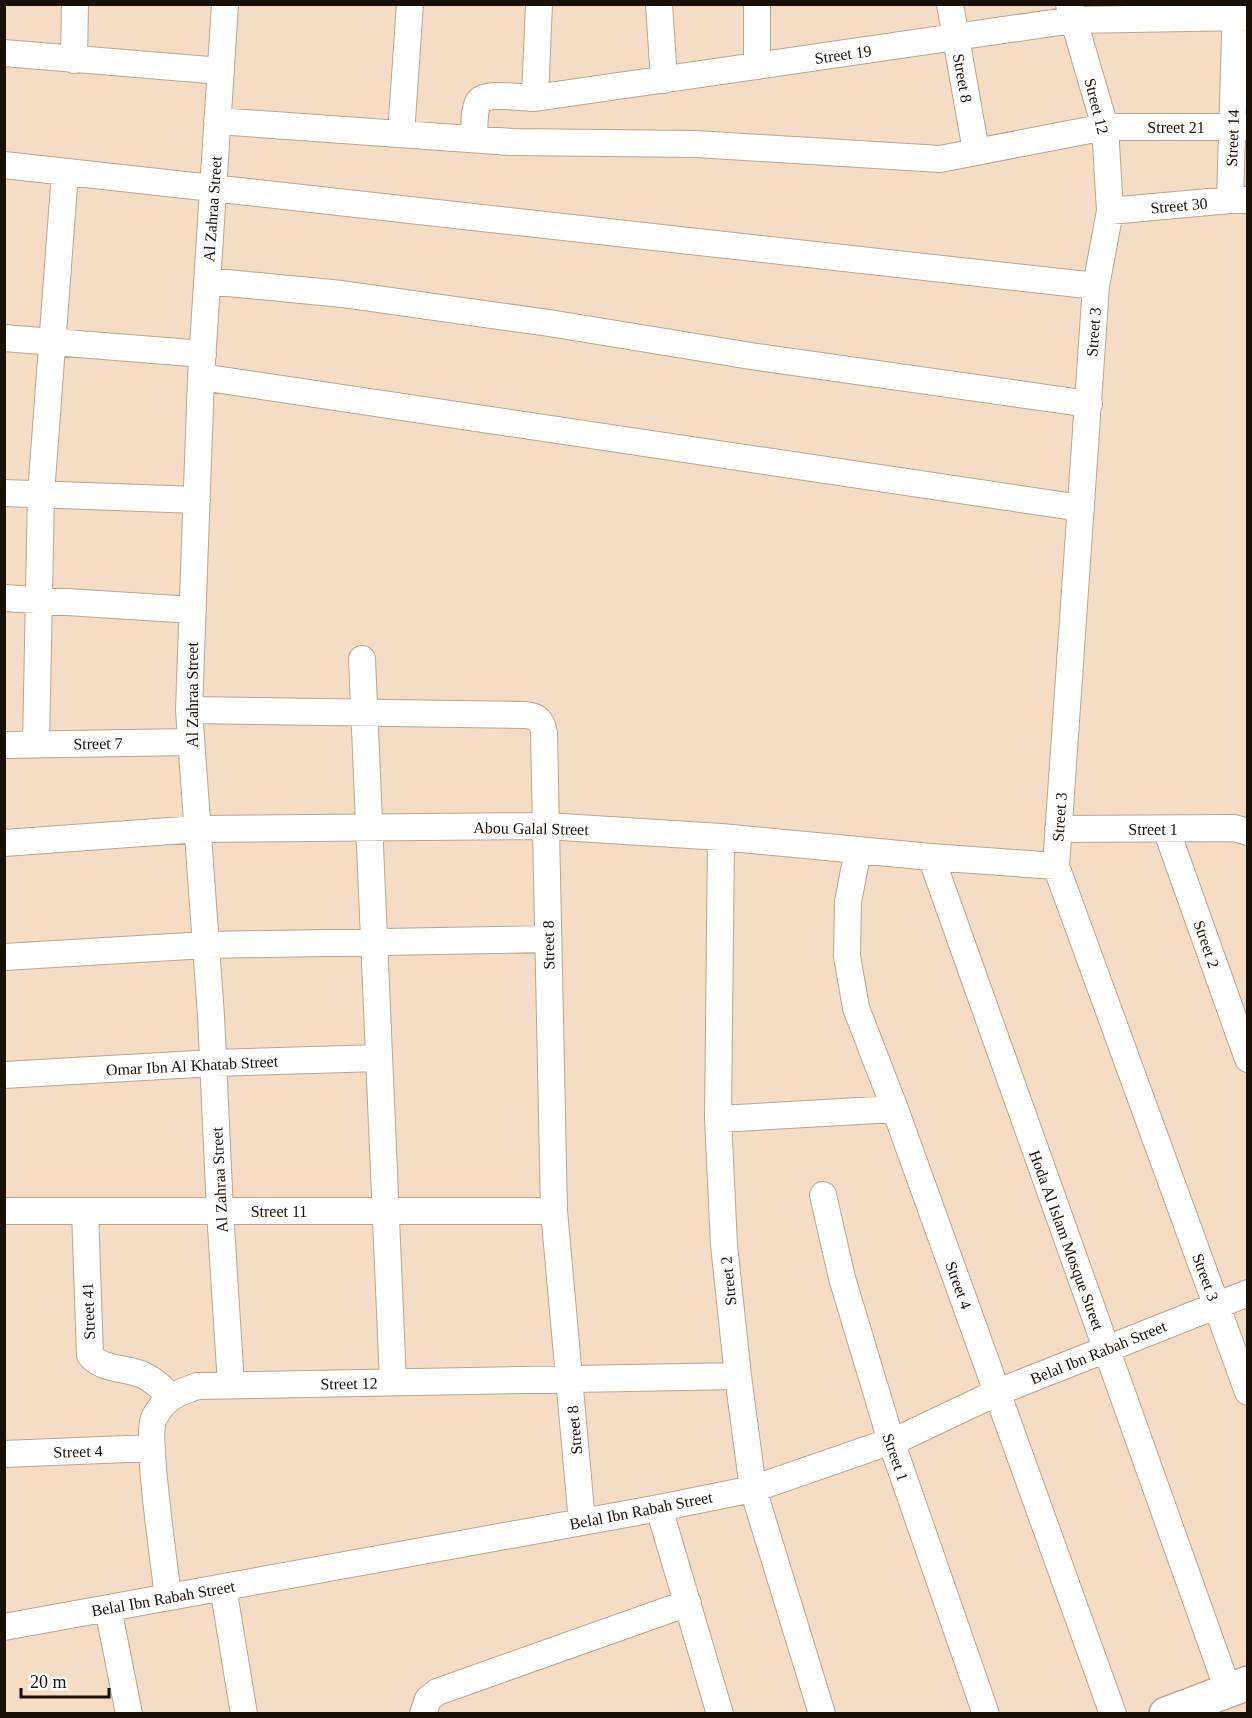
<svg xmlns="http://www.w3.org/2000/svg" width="1252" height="1718" font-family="'Times New Roman',serif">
<rect width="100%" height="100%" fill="#f5ddc5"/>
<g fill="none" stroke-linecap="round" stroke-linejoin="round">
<defs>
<path id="minor" d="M225,4L201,377L189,710L211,1016L220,1211L231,1385
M659,4L664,80
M950,4L976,151
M1069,4L1105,127L1110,211L1096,286L1056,866L1248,1392
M4,53L221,71
M74,60L75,4
M757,66V4
M535,98L539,4
M217,121L512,142L696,144L940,159L1105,127H1248
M401,134L410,4
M474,139C475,129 473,110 479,101C486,92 524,98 535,98L1073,20L1248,17
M4,165L1096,286
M1230,200L1236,4
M1110,211L1230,200H1247
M207,281L342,294L549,323L757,357L1089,404
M4,338L203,354
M201,377L1081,508
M4,493L197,500
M4,598L193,610
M362,659L393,1382
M189,710L525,715C537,716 542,720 544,733L554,1211L582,1522
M36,744L41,494L65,172
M4,745L191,742
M1058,829L1234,828L1248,832
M1166,829L1248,1059
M721,837L718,1119L724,1245L738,1376L753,1489L822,1714
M4,843L198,829L546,826L721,837L931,857L1056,866
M858,850L848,902L847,956L856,1008L895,1109L1113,1714
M931,857L1228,1690
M4,957L206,945L548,939
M4,1075L214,1063L379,1058
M718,1119L895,1109
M823,1195L842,1278L891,1441L986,1714
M4,1211H554
M85,1211L90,1355C103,1371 126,1367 143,1375C154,1380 162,1388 170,1396
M4,1454L152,1448
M659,1508L720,1714
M223,1587L244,1714
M168,1597C165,1568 145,1436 154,1418C165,1397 176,1394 197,1386L738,1376
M108,1608L129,1714
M4,1627L659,1508L753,1489L903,1437L998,1392L1248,1293
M423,1714L428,1699L437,1692L688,1603"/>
<path id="tertiary" d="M1166,1714L1248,1683"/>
</defs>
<use href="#minor" stroke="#bba48d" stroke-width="28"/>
<use href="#tertiary" stroke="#bba48d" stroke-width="36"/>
<use href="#minor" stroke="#fff" stroke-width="26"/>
<use href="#tertiary" stroke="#fff" stroke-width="33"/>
</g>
<g text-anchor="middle" stroke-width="4.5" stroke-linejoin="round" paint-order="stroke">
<g font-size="16" fill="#191008" stroke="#fff">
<text transform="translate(843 54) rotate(-8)" y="6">Street 19</text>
<text transform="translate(963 78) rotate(80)" y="6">Street 8</text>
<text transform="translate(1097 106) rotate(76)" y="6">Street 12</text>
<text x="1176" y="133">Street 21</text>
<text transform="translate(1232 138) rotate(-88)" y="6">Street 14</text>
<text transform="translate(1179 205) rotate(-5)" y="6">Street 30</text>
<text transform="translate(212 209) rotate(-86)" y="6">Al Zahraa Street</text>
<text transform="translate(1093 332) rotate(-86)" y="6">Street 3</text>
<text transform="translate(192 695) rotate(-90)" y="6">Al Zahraa Street</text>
<text transform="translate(98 743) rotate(-1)" y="6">Street 7</text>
<text transform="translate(1059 817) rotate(-86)" y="6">Street 3</text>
<text transform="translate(531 828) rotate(1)" y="6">Abou Galal Street</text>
<text x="1153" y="835">Street 1</text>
<text transform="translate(1207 944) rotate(71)" y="6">Street 2</text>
<text transform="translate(548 945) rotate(-91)" y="6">Street 8</text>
<text transform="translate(192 1065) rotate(-3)" y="6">Omar Ibn Al Khatab Street</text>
<text transform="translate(219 1180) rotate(-93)" y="6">Al Zahraa Street</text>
<text x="279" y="1217">Street 11</text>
<text transform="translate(1067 1240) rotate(70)" y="6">Hoda Al Islam Mosque Street</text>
<text transform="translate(1206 1277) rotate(70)" y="6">Street 3</text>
<text transform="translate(728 1281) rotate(-96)" y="6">Street 2</text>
<text transform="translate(959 1285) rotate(70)" y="6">Street 4</text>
<text transform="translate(88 1311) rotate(-92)" y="6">Street 41</text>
<text transform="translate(1098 1352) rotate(-22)" y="6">Belal Ibn Rabah Street</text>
<text transform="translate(349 1383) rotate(-1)" y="6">Street 12</text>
<text transform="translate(574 1430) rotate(-95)" y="6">Street 8</text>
<text transform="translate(78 1451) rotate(-2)" y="6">Street 4</text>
<text transform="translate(896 1457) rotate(71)" y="6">Street 1</text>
<text transform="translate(641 1510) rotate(-11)" y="6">Belal Ibn Rabah Street</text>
<text transform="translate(163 1598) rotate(-10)" y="6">Belal Ibn Rabah Street</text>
</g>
</g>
<rect width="1252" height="1718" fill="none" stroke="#191008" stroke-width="12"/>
<path d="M21 1688v9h88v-9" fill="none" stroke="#191008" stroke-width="3"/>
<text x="30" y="1688" font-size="18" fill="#191008" stroke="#ffffff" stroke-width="4.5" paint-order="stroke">20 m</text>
</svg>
